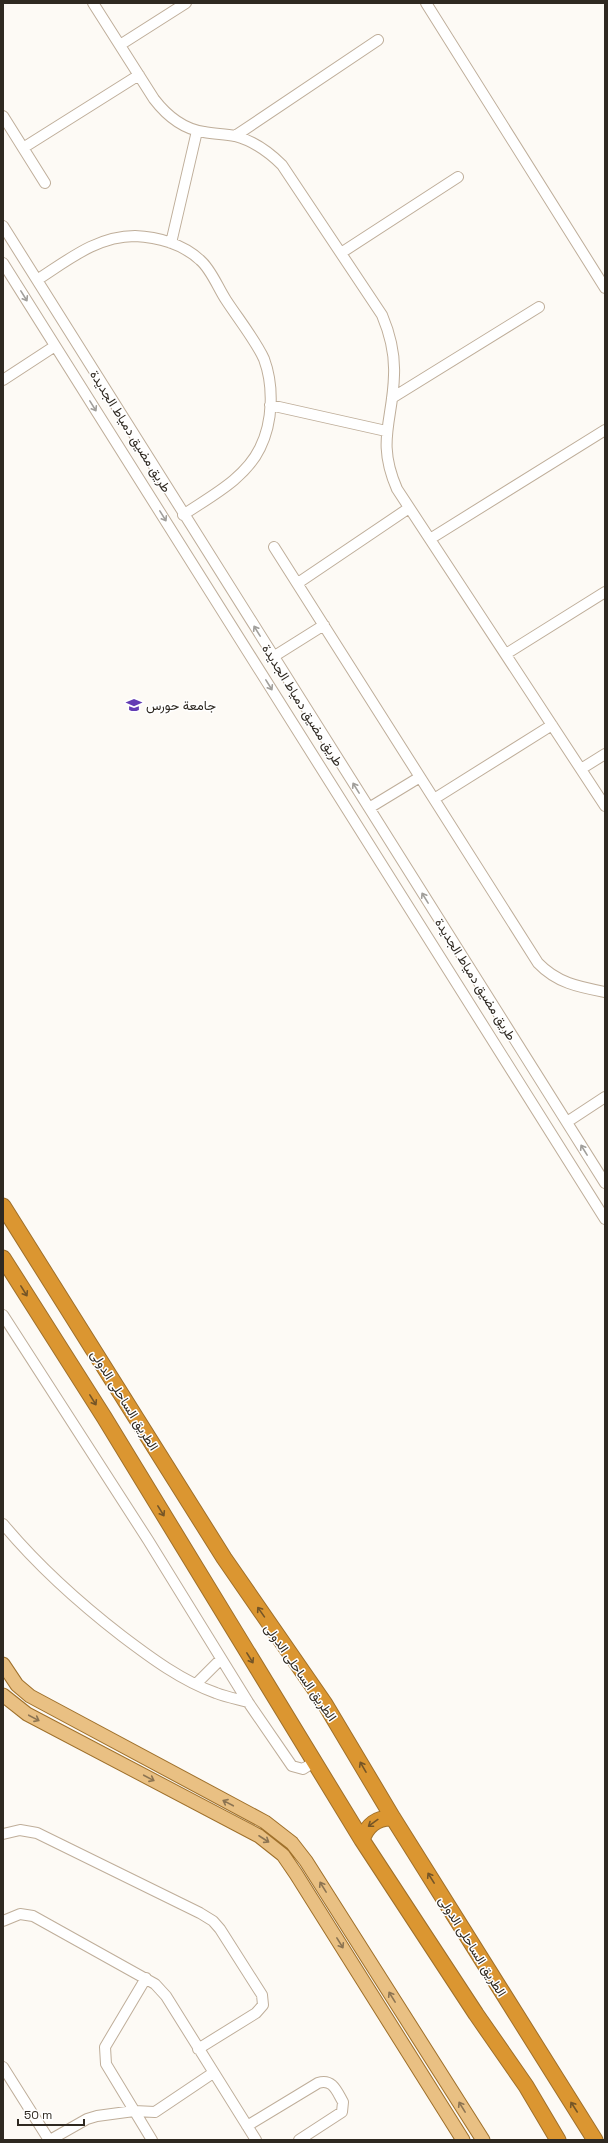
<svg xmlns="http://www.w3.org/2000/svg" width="608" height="2143" font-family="'Space Grotesk',Vazirmatn,sans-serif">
<rect width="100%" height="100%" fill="#fdfaf5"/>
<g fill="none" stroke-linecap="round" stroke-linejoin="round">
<defs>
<path id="minor" d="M93,3L154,99C167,116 183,129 204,132C214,134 225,134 235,136C254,141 269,152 282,165L382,315C390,334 395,354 394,375C393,421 376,441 397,489L605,806
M426,3L605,288
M120,45L186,3
M3,116L45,183
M235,136L378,40
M23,148L139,75
M3,226L605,1183
M171,243L197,131
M341,253L458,177
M3,263L605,1219
M37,280C68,260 97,236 135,236C158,237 183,244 200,260C211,269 218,288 226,300C237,317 256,341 264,359C274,386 273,422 260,448C245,479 211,496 183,515
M3,380L55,346
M392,398L539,307
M270,405L386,431
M430,539L605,430
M274,547L538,963C557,983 579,987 605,992
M298,583L409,508
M506,654L605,592
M273,657L324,625
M581,769L605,754
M434,799L552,725
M369,808L420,777
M567,1122L605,1097
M3,1315L148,1540L248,1702L292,1766L303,1769L314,1762
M3,1524C39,1567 78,1602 122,1636C151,1658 182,1681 216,1693C226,1697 237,1699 248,1702
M196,1684L221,1659
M3,1834L20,1830L37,1833L200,1913L213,1921L220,1929L262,1995L263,2005L256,2013L198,2049
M3,1921L20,1914L33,1916L155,1984L166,1996L256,2140
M146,1978L105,2047L106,2064L152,2140
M3,2067L49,2140
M247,2126L318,2083C333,2078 337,2092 343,2102L342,2112L299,2140
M50,2140L87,2119L97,2116L134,2111L155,2112L213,2073"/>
<path id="major" d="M3,1664L17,1685L30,1696L265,1822L292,1843L306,1861L483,2140
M3,1695L27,1714L259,1836L283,1855L296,1874L463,2140"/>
<path id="highway" d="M3,1206L224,1558L325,1704L393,1818L595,2140
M3,1258L104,1417L362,1840L476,2014L526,2086L558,2140
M362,1840C367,1825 377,1817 393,1818"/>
</defs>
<use href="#minor" stroke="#bfae9a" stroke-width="12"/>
<use href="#major" stroke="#9f702b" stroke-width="15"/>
<use href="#highway" stroke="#9f702b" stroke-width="17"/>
<use href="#minor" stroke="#fff" stroke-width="10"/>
<use href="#major" stroke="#e9c083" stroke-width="13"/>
<use href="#highway" stroke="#db9631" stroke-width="15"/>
</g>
<defs><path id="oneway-shaft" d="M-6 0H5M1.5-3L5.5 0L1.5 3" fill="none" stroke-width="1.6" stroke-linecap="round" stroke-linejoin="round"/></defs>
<g stroke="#a19f9b">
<use href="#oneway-shaft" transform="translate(24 296) rotate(58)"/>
<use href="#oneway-shaft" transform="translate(93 406) rotate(58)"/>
<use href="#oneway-shaft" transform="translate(163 516) rotate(58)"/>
<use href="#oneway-shaft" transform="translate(257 631) rotate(-122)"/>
<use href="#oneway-shaft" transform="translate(269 685) rotate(58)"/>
<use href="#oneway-shaft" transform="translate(356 788) rotate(-122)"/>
<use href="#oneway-shaft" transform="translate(425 898) rotate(-122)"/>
<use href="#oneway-shaft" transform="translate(584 1150) rotate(-122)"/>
</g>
<g stroke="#745527">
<use href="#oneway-shaft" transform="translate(24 1291) rotate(58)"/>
<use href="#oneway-shaft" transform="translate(93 1400) rotate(58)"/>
<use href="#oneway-shaft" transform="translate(161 1511) rotate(58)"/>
<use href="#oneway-shaft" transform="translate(261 1612) rotate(-125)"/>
<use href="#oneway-shaft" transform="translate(250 1658) rotate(58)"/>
<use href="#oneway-shaft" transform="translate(363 1767) rotate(-120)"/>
<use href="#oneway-shaft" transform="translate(373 1823) rotate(144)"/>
<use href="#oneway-shaft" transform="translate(431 1878) rotate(-122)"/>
<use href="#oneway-shaft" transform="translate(574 2107) rotate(-123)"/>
</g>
<g stroke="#8c7452">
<use href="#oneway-shaft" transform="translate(34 1718) rotate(28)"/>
<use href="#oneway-shaft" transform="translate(149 1778) rotate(28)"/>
<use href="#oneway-shaft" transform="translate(228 1803) rotate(-152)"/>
<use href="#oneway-shaft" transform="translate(264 1839) rotate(33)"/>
<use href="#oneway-shaft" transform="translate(323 1887) rotate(-122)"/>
<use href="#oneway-shaft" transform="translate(340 1943) rotate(58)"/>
<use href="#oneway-shaft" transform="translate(392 1997) rotate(-122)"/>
<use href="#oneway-shaft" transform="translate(462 2107) rotate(-122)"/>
</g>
<defs>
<symbol id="university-bare" viewBox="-9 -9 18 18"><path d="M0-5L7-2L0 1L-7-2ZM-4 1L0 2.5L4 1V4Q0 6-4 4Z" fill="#633cb4" stroke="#fff" stroke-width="2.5" paint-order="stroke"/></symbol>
</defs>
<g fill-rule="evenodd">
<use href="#university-bare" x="123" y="694" width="22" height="22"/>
</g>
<g text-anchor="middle" stroke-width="3" stroke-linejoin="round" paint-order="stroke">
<g font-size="13" fill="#2f2921" stroke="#fff">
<text transform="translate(131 431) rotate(58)" y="5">طريق مضيق دمياط الجديدة</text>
<text transform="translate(303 705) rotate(58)" y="5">طريق مضيق دمياط الجديدة</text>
<text transform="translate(476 979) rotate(58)" y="5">طريق مضيق دمياط الجديدة</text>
<text transform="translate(125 1400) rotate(58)" y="5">الطريق الساحلى الدولى</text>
<text transform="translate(301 1672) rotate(55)" y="5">الطريق الساحلى الدولى</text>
<text transform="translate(473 1946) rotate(58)" y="5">الطريق الساحلى الدولى</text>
</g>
<g font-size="13" fill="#2f2921" stroke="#fff" text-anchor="start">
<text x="146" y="710">جامعة حورس</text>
</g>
</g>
<rect width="608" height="2143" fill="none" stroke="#2f2921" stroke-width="8"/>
<path d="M18 2119v6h66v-6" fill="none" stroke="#2f2921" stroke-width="2"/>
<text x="24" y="2119" font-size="12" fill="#2f2921" stroke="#ffffff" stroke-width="3" paint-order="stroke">50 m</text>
</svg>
